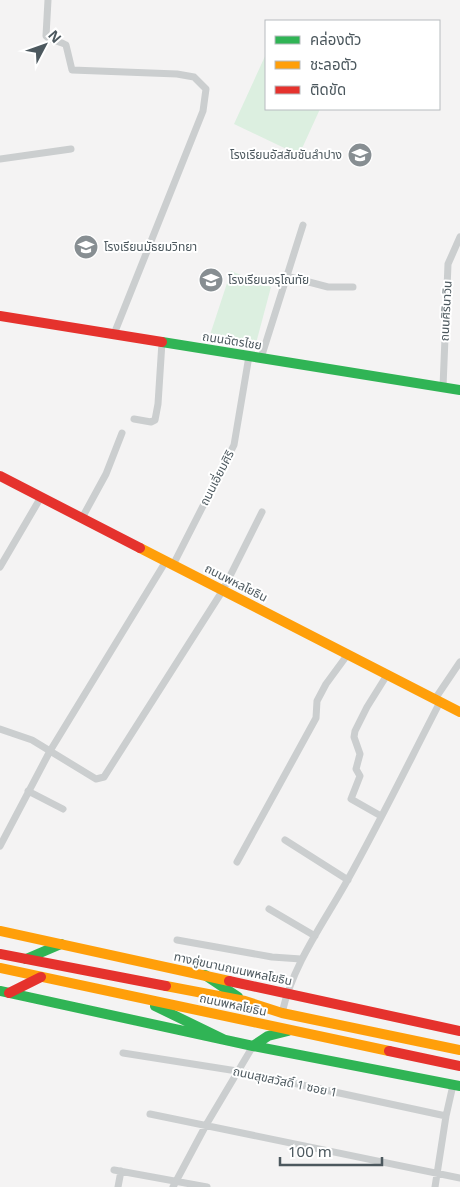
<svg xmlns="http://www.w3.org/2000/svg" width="460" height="1187" font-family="'Noto Sans','Noto Sans Thai',sans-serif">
<rect width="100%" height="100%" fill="#f4f3f3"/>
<path fill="#dcefe0" d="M266,54V109H320L299,155L234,124Z
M231,271L271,287L255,347L209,338Z"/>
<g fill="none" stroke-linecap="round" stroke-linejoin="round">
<path stroke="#cbcecf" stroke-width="7" d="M48,0L46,36C51,41 60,41 66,45L72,70L177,74L194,77L206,89L203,111L114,334
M0,159L71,149
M286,276L328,287H353
M261,358L303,225
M443,387L448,264L460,237
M134,419L151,422L155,420L158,404L162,342
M82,518L106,474L122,433
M173,565L234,445L249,356
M0,567L41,497
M435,699L460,662
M0,729L32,740L96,779L104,777L223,590L262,512
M28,791L63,809
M381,816L351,799L360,776L356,769L360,754L354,737L355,731L367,707L387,675
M285,840L348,880
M0,846L50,751L166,561
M237,862L316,718L317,701L326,684L348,654
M269,909L315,936
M177,940L272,957L301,959
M282,1013C293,964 323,924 347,881C380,822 409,762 440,702
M123,1053L237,1071L446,1116
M150,1114L460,1178
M114,1170L207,1187
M118,1187L121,1171
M173,1187L206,1125L253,1046
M435,1187L446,1116L453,1085"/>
<path stroke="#30b455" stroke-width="10" d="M162,342L460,390
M26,959L61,944
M205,975L238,997
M0,991L253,1046L460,1086
M155,1006L225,1040
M253,1046L268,1036L288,1031"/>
<path stroke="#ff9f0a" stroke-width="10" d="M140,548L460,712
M0,931L229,981
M0,968L389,1051
M166,986L245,1001L282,1013L460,1050"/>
<path stroke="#e5322d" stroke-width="10" d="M0,316L162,342
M0,476L140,548
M0,954L166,986
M229,981L460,1031
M9,993L41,977
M389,1051L460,1066"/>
</g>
<defs>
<symbol id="school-disc" viewBox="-11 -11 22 22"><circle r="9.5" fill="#878e92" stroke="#fff"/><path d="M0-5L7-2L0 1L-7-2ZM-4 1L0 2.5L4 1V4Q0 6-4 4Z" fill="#fff"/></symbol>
</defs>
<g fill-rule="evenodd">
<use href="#school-disc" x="346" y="141" width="28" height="28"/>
<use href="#school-disc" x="72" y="233" width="28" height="28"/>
<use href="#school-disc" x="197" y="266" width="28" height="28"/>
</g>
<g text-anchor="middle" stroke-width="4" stroke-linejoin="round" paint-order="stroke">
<g font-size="12" fill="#4c585e" stroke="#fff" text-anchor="start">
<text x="342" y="159" text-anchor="end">โรงเรียนอัสสัมชันลำปาง</text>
<text x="104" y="251">โรงเรียนมัธยมวิทยา</text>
<text x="228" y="284">โรงเรียนอรุโณทัย</text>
</g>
<g font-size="12" fill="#4c585e" stroke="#fff">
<text transform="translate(446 311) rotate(-87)" y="4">ถนนศิรินาวิน</text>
<text transform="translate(232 341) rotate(9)" y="4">ถนนฉัตรไชย</text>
<text transform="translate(217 478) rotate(-63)" y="4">ถนนเอี่ยมศิริ</text>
<text transform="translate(236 583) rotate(27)" y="4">ถนนพหลโยธิน</text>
<text transform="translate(233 969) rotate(12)" y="4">ทางคู่ขนานถนนพหลโยธิน</text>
<text transform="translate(233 1005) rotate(12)" y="4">ถนนพหลโยธิน</text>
<text transform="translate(285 1082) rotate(12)" y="4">ถนนสุขสวัสดิ์ 1 ซอย 1</text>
</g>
</g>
<rect x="265" y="20" width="175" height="90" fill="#ffffff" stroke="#b7bcbf"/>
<rect x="275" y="36" width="25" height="8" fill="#30b455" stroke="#b7bcbf"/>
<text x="310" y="45" font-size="15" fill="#4c585e">คล่องตัว</text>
<rect x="275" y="61" width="25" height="8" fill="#ff9f0a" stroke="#b7bcbf"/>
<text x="310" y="70" font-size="15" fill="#4c585e">ชะลอตัว</text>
<rect x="275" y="86" width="25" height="8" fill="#e5322d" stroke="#b7bcbf"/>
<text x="310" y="95" font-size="15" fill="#4c585e">ติดขัด</text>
<g transform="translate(45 45) rotate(49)" stroke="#ffffff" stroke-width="4" paint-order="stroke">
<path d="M0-4L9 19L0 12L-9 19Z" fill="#4c585e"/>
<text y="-8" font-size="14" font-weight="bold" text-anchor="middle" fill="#4c585e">N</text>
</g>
<path d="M280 1157v8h102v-8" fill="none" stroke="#4c585e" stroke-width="2.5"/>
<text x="288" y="1157" font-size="15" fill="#4c585e" stroke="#ffffff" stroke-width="4" paint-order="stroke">100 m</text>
</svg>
